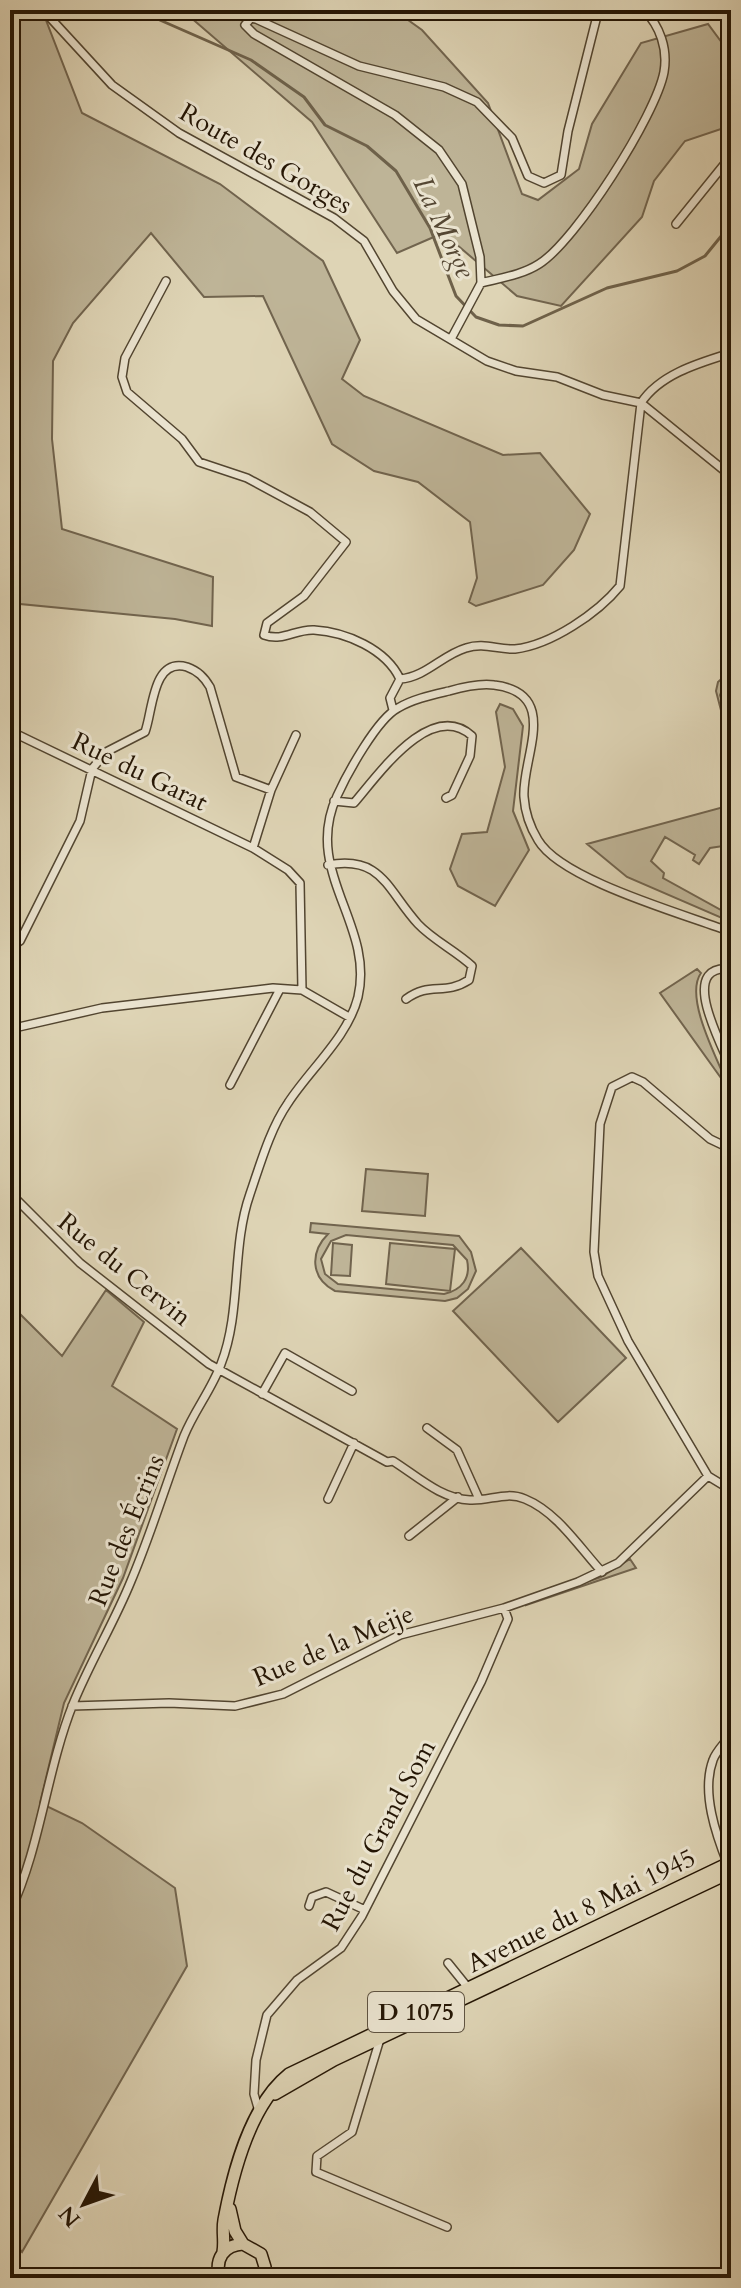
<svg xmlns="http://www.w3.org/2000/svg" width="741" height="2288" font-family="Cardo,serif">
<rect width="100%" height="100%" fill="#ded4b5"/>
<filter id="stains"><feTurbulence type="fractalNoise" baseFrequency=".0025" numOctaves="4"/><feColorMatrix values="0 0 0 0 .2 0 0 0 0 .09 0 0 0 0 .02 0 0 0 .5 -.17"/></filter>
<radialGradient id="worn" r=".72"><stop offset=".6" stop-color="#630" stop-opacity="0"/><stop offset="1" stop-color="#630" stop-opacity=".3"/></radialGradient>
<path fill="#beb497" stroke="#71644e" stroke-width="2" fill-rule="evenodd" d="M10,10H42L82,113L220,184L323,261L360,340L342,379L364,396L503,455L540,453L590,514L574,550L543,585L476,606L469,602L477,578L470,522L418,482L374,471L332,444L263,296L204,297L151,233L73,323L53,361L52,439L62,529L213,577L212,626L175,619L10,603Z
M182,10H394L422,30L488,103L522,194L538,200L579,169L592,124L641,43L708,24L728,51L721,129L685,141L654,181L642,217L561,306L517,296L443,233L397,253L312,122Z
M731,670L720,695L731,731V749L716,691L718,682Z
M500,704L513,709L523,726L513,811L529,850L495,906L458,886L450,869L462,834L487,832L505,767L496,712Z
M731,805V850L723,846L710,848L699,864L693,860L695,855L665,837L651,861L664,873L663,878L728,914L731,922L627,877L587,844Z
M697,969L701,973C683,998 720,1064 731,1092L660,993Z
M366,1169L428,1174L425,1216L362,1211Z
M311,1223L459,1236L471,1252L476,1271L468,1289L457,1298L445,1301L335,1291C310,1278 310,1252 328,1234L310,1232ZM346,1235L453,1245L467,1260C471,1278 462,1290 444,1294L338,1284L325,1274L321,1259L331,1241Z
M333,1243L352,1245L350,1276L331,1275Z
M390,1243L455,1249L450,1291L386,1284Z
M521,1248L626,1358L558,1422L453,1311Z
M106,1290L144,1322L112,1386L177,1429L123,1578L64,1703L40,1803L82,1823L175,1888L187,1966L22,2252L10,2238V1304L62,1356Z
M630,1559L636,1568L526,1605V1602L601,1577Z"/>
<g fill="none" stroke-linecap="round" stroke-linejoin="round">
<path stroke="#6e614a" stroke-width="3" d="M137,10L251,60L304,97L325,125L367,146L396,171L430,228L456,296L476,317L499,325L523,326L607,288L677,271L705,256L731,224"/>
<defs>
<path id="street" d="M43,10L112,85L179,133L334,218L364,241L393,291L416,319L487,361L516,371L557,377L603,395L641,403L731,476
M593,10L596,20L568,131L561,175L544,183L528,176L512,138L477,102L444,87L359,66L256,19L251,18L245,25L254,34L395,115L439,150L462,184L480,257L481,283C500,278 522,275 539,264C576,241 656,115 664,72C668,49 660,26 644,10
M676,224L731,156
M166,281L125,358L122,377L127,392L182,439L199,462L247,478L310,512L346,542L304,596L267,623L264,635C283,642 295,629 314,630C346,632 386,649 400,679
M451,339L481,283
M641,403C660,374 699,363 731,353
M393,710L390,698L400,679C426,677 442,655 466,648C484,642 498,650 515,649C551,645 598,613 620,586L641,403
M10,731L253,848L288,870L300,883L302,990
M334,801L354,803C379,774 431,699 472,736L470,756L452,795L446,798
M253,848L271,790L296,735
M328,865C382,855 387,890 418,924C433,940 456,951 472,966L469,980C444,996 430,981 406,999
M10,948L20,941L80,821L92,769L106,752L145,732C153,711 152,657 187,667C198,671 204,677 210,687L236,777L271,790
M731,969C676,963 722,1045 731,1068
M10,1029L102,1008L273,988L302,990L349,1017
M230,1085L280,989
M731,1149L710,1139L643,1082L632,1077L612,1087L600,1124L594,1252L598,1276L628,1341L708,1476L731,1490
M10,1193L80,1263L209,1364L387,1462L393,1461C417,1476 441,1499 470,1500C490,1501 506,1491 525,1499C557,1512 579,1547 602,1572
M262,1394L285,1353L352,1391
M427,1428L457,1450L479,1499
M328,1499L354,1443
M409,1536L458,1497
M72,1706L169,1703L235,1706L283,1694L400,1635L504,1608L578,1582L618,1563L708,1476
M728,1865C716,1835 701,1792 713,1760C716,1751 726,1742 731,1734
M309,1906L312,1897L326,1892L365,1910
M10,1912C41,1846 46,1772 73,1704C90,1662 114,1623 131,1581C151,1534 166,1484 184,1436C194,1411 212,1389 221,1364C242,1310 231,1248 250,1194C260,1165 270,1129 288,1103C310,1069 348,1037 358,997C375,924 302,872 337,796C347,774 377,719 398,708C413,699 432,695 449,691C463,687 480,683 494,685C562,693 521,759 524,797C525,812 530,827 538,840C561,880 684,914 731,932
M448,1963L469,1989
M380,2039L352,2132L317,2156L316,2172L447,2227
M258,2108L254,2094L256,2060L267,2015L297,1980L341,1948L362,1916L481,1682L508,1619L504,1608"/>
<path id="primary" d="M275,2094L334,2060L731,1872
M230,2209L235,2231L243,2244
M223,2252C225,2241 222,2231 224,2220C233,2172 250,2105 289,2074L731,1862
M220,2278C214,2259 224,2245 243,2244L261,2254L265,2267L262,2278"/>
</defs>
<use href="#street" stroke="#524530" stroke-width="10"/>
<use href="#primary" stroke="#241504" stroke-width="14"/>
<use href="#street" stroke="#eae3cf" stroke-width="7"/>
<use href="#primary" stroke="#ded4b5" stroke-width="11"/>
</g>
<g text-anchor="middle" stroke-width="6" stroke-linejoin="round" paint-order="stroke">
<rect fill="#eae3cf" stroke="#5f5341" stroke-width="2" x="368" y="1992" width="96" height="40" rx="6"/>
<g font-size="24" font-weight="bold" fill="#241504">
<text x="416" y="2020">D 1075</text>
</g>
<g font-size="26" fill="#241504" stroke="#eae3cf">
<text transform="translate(266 158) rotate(30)" y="9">Route des Gorges</text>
<text transform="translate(140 771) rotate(26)" y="9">Rue du Garat</text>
<text transform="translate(125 1269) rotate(39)" y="9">Rue du Cervin</text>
<text transform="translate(126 1530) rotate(-68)" y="9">Rue des Écrins</text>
<text transform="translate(333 1645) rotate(-23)" y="9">Rue de la Meije</text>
<text transform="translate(378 1835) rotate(-62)" y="9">Rue du Grand Som</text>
<text transform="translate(581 1910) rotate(-26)" y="9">Avenue du 8 Mai 1945</text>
</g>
<g font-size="28" font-style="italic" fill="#554733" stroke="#eae3cf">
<text transform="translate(445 227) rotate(65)" y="10">La Morge</text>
</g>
</g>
<rect width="741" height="2288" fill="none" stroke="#ded4b5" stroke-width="40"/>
<rect x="12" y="12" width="717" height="2264" fill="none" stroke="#241504" stroke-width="4"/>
<rect x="20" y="20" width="701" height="2248" fill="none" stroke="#241504" stroke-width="2"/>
<g transform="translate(84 2204) rotate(229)" stroke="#eae3cf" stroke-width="6" paint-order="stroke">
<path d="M0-6L14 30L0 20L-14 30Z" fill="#241504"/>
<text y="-12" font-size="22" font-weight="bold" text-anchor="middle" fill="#241504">N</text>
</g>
<rect width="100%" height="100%" filter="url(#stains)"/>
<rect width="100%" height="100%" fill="url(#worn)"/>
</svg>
